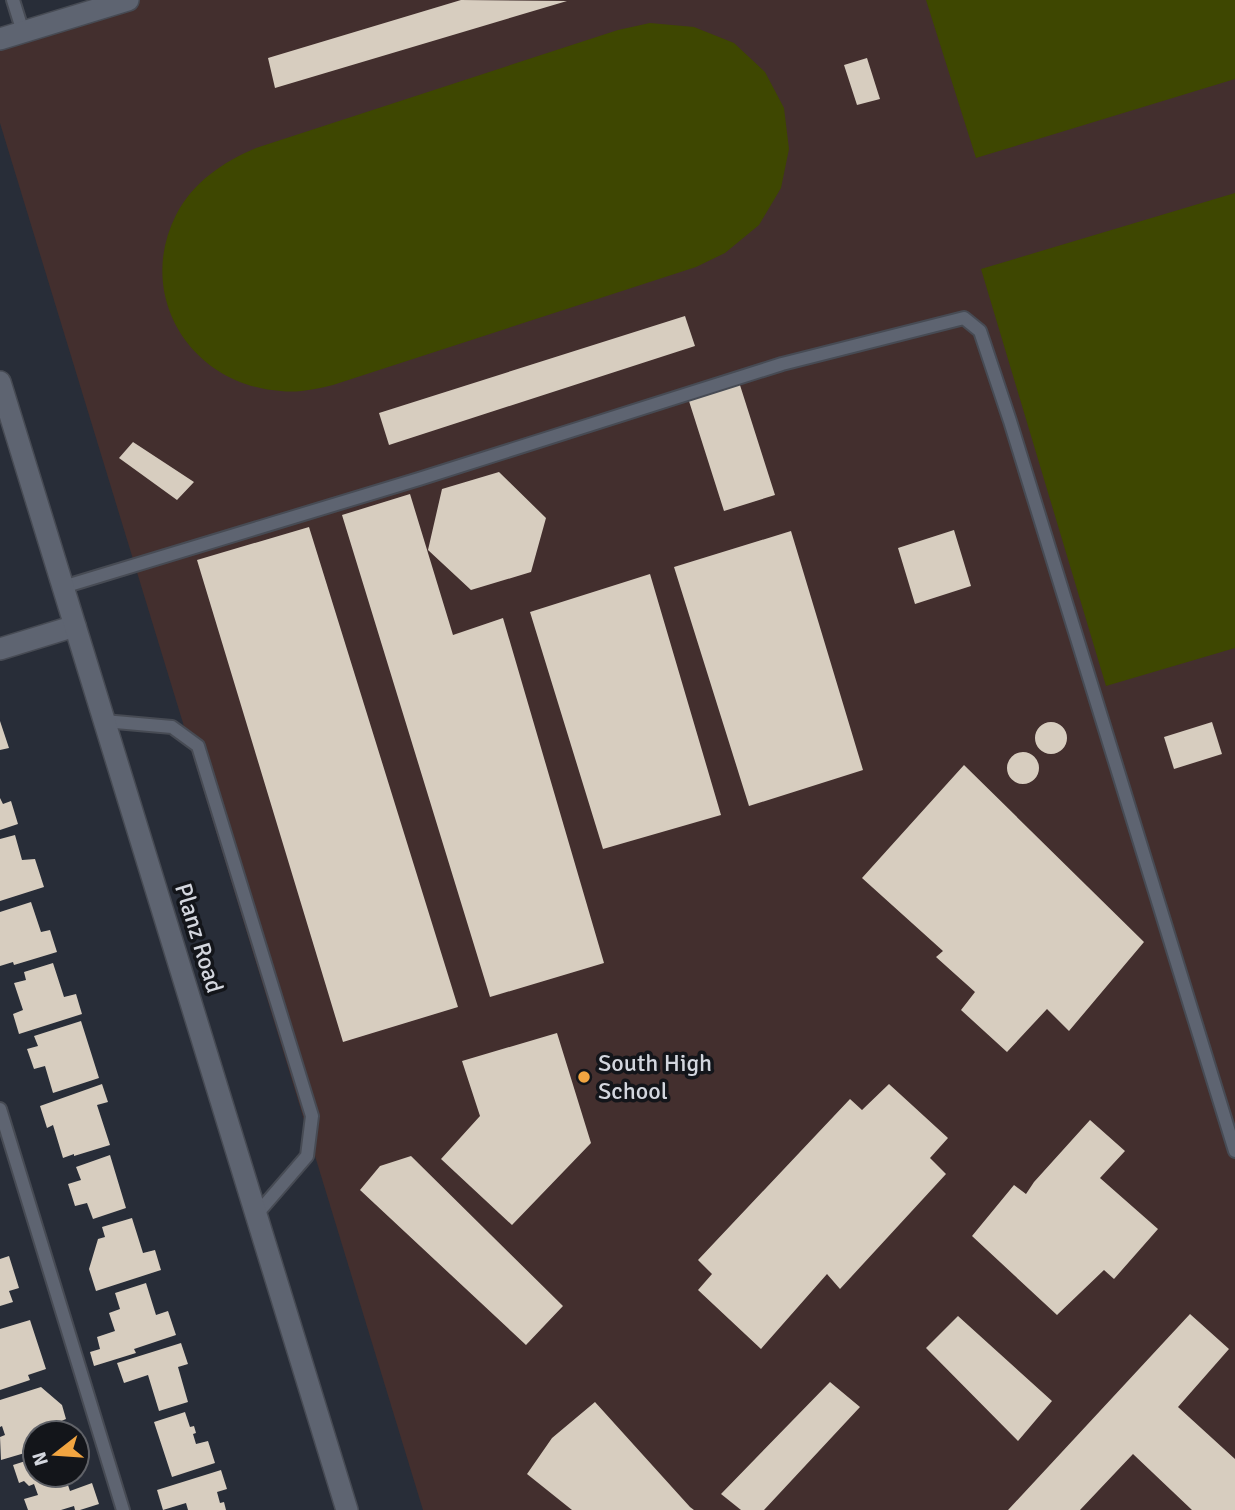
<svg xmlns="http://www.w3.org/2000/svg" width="1235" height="1510" font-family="Signika,sans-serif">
<rect width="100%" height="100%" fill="#282d38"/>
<path fill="#432f2e" d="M129,0H1235V1510H423L0,123V39Z"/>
<path fill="#3e4701" d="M926,0H1235V79L976,158Z
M650,23L694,27L734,43L765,72L784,108L789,149L781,188L759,225L725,253L696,267L333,385C316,389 299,393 281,391C191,385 135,296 176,215C193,182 223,162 256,148L618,30Z
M1235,193V648L1106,686L981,269Z"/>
<path fill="#d7cdbf" d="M461,0L567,1L275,88L268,58Z
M867,58L880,99L857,105L844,65Z
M685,316L695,346L389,445L379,413Z
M739,382L775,495L724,511L688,398Z
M133,442L194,482L177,500L119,458Z
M499,472L546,518L531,572L471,590L428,550L442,489Z
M410,494L453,635L503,618L604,963L490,997L342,515Z
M309,527L458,1007L343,1042L197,560Z
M954,530L971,586L915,604L898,548Z
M791,531L863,770L749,806L674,567Z
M650,574L721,815L603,849L530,612Z
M0,721L9,748L0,750Z
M1035 738a16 16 0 1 1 32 0a16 16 0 1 1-32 0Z
M1212,722L1222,754L1174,769L1164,737Z
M1007 768a16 16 0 1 1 32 0a16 16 0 1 1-32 0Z
M964,765L1144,942L1069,1031L1047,1009L1007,1052L961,1010L975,992L936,957L943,951L862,878Z
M0,798L3,804L11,801L18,824L0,830Z
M15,835L22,860L35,859L44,887L0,901V839Z
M31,902L41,932L50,930L57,952L14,965L13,962L0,966V912Z
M53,963L64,997L76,994L82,1014L19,1034L13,1014L23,1010L14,983L26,980L24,972Z
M81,1021L99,1078L53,1093L45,1066L34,1069L27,1049L38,1046L34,1036Z
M557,1033L591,1143L512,1225L441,1159L480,1116L462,1061Z
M102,1084L108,1102L97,1105L110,1145L74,1156V1154L63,1158L53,1125L47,1128L40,1106Z
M889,1084L948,1138L930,1158L946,1174L840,1289L827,1274L761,1349L698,1290L712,1274L698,1260L850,1099L862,1110Z
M1090,1120L1125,1151L1100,1178L1158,1229L1114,1279L1104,1270L1057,1315L972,1236L1014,1185L1026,1194L1034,1182Z
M110,1155L126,1208L93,1219L87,1203L75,1206L68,1184L81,1180L76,1167Z
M411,1156L563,1306L526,1345L360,1190L380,1166Z
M132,1218L143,1253L155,1250L161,1270L96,1291L89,1269L98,1239L105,1237L102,1227Z
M9,1256L19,1288L9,1291L13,1302L0,1306V1259Z
M146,1283L156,1315L168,1311L176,1335L134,1349L136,1353L94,1366L90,1352L100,1349L97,1337L115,1331L109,1313L120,1309L115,1293Z
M1190,1314L1229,1349L1178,1407L1235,1459V1510H1192L1133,1454L1080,1510H1008Z
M958,1316L1052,1401L1018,1441L926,1348Z
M30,1320L46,1369L28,1375L30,1380L0,1390V1329Z
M181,1343L188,1364L178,1367L188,1402L159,1411L148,1375L124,1383L117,1363Z
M830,1382L860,1407L764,1510H741L721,1494Z
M41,1387L62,1405L66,1419L59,1422L63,1433H35V1450L1,1460L0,1437L5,1435L2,1426L0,1427V1400Z
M595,1402L690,1507L694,1510H572L527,1474L552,1438Z
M185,1412L190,1427L194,1426L196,1433L193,1434L196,1444L208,1441L215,1463L172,1477L154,1422Z
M35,1458V1475H79L66,1479L70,1491L92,1483L99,1504L80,1510H75L74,1506L61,1510H28L24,1499L38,1495L34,1484L29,1486L24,1481L19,1483L13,1465Z
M221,1470L227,1489L217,1492L220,1503L224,1502L226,1510H188L186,1503L163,1510L157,1490Z"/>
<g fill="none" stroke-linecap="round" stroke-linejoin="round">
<defs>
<path id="service" d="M13,0L23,32
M63,587L419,479L782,364L964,318L980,331L1010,421L1235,1151
M104,721L172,727L198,746L312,1116L307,1156L256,1215
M0,1109L123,1510"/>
<path id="minor" d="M0,39L128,0
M0,649L75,626"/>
<path id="tertiary" d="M0,382L347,1510"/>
</defs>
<use href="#service" stroke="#474b54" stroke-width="16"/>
<use href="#minor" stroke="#474b54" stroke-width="24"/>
<use href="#tertiary" stroke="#474b54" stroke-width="24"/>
<use href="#service" stroke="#5e6471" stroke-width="12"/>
<use href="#minor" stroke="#5e6471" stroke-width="21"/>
<use href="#tertiary" stroke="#5e6471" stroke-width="21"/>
</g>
<circle fill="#f2a541" stroke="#13151a" stroke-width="2.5" cx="584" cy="1077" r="7"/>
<g text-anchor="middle" stroke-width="7" stroke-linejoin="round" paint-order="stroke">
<g font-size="24" fill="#d3d6de" stroke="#13151a">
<text transform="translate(199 938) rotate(73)" y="8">Planz Road</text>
</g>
<g font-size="24" fill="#d3d6de" stroke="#13151a" text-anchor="start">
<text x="598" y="1071">South High<tspan x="598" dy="28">School</tspan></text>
</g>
</g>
<g transform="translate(56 1454) rotate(253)"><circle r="33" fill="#13151a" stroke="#606268" stroke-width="2"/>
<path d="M0-5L12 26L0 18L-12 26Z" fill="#f2a541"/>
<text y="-10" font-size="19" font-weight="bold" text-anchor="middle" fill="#d3d6de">N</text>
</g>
</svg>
